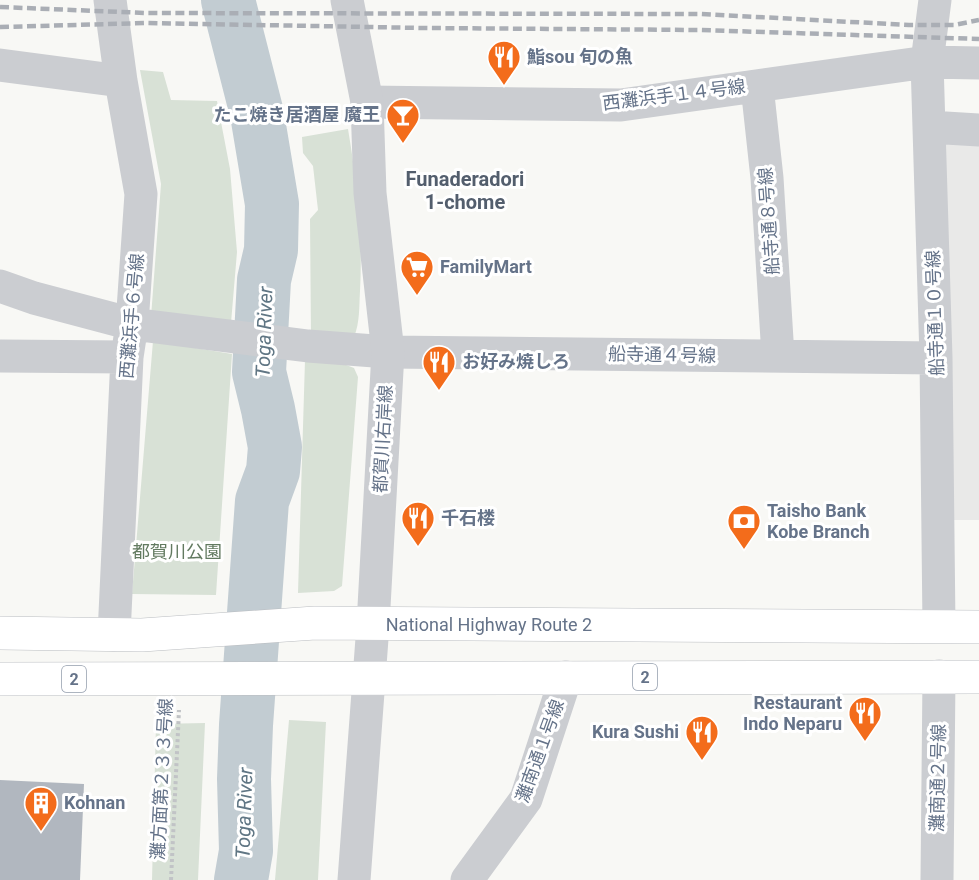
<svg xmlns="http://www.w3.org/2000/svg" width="979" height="880" font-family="Roboto,'Noto Sans JP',sans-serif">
<rect width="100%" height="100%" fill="#f8f8f5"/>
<path fill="#e9e9e8" d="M941,141L979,143V520H952Z"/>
<path fill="#d8e1d6" d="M140,70L163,72L171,100L217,101L230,169L237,252L231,323L151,317L161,184Z
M348,129C357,182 363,237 360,291C359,308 360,322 354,337L311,338L310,219L318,210L313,166L303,153L302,137Z
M153,341L232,354L216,595L132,594Z
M305,360L341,363L354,368L358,377L342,586L334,591L298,593Z
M289,720L326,722L318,880H275Z
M205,723L198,880H152L156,724Z"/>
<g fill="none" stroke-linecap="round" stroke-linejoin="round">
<path stroke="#c2ccd2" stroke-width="54" d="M228,0L257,114L272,204L271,250L264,280L259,372L268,409L275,447L273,471L262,501L246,725L244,779L246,851L241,880"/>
</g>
<path fill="#b1b7bf" d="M0,780L84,784L80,880H0Z"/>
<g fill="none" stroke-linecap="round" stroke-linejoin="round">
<defs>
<path id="trunk" d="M0,633L142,635L315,623L979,627
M0,679L979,677"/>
</defs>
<use href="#trunk" stroke="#babdc1" stroke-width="34"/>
<path stroke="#c1c3c6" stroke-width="4" stroke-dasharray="3 3" stroke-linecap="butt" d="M171,880L179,710"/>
<path stroke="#cbcdd1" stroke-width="33" d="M110,0L121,81L141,194L132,324L127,357L114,635
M935,0L927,62L936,358L939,626
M0,65L121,81
M757,86L767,178L778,356
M367,102L621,105L927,62L979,63
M929,127L979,130
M0,286L34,298L132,324L308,346L388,352L936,358
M0,356L127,357
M467,880L526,799L566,677
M937,880L939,676"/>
<path stroke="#cbcdd1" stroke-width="33" d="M347,0L367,102L370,193L388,352L373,625L354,880"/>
<use href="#trunk" stroke="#fff" stroke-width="33"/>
<path stroke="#aaaeb5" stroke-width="4.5" stroke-dasharray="9 4.5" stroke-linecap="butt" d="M0,7L146,13L701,14L909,25H954L979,20
M0,27L147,23L425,28L700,30L979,39"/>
</g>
<defs>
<symbol id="restaurant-pin" viewBox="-11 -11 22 30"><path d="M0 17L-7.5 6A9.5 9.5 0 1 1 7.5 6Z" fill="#f36c1b" stroke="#fff"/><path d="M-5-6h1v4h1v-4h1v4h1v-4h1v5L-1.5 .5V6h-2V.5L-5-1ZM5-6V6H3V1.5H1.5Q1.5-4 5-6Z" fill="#fff"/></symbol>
<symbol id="bar-pin" viewBox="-11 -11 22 30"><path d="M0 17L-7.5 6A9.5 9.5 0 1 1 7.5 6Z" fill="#f36c1b" stroke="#fff"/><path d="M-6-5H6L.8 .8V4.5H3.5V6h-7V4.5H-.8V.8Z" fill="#fff"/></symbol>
<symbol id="supermarket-pin" viewBox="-11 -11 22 30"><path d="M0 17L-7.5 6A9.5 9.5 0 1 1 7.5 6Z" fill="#f36c1b" stroke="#fff"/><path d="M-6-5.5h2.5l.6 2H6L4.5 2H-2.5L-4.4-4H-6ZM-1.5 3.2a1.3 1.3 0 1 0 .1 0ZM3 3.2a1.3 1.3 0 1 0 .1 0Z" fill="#fff"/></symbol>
<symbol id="bank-pin" viewBox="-11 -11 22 30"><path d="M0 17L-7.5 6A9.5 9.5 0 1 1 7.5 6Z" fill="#f36c1b" stroke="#fff"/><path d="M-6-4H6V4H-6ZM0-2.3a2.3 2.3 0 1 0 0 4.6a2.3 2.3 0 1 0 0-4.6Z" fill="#fff"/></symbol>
<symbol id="building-pin" viewBox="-11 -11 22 30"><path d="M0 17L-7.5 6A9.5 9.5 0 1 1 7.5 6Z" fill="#f36c1b" stroke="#fff"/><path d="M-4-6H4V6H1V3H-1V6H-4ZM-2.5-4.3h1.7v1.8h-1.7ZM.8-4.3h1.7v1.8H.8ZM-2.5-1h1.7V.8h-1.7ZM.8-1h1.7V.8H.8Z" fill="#fff"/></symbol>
</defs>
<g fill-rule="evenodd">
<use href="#restaurant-pin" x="485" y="38" width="38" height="52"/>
<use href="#bar-pin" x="384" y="96" width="38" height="52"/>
<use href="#supermarket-pin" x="398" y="248" width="38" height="52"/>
<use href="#restaurant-pin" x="420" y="343" width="38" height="52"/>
<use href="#restaurant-pin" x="399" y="499" width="38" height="52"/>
<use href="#bank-pin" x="725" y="502" width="38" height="52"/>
<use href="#restaurant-pin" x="846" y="694" width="38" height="52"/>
<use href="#restaurant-pin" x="683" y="713" width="38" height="52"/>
<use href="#building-pin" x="22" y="784" width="38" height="52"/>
</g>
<g text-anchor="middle" stroke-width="6" stroke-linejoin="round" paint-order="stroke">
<g fill="#fff" stroke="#939dac" stroke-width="1.5">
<rect x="633" y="664" width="24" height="26" rx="4.5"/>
<rect x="62" y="666" width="24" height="26" rx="4.5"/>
</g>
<g font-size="16" font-weight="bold" fill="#657389">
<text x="645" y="683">2</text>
<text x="74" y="685">2</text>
</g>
<g font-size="18" font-weight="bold" fill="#657389" stroke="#fff" text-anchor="start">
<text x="527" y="63">鮨sou 旬の魚</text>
<text x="380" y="121" text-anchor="end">たこ焼き居酒屋 魔王</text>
<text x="440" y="273">FamilyMart</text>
<text x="462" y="368">お好み焼しろ</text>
<text x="767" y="517">Taisho Bank<tspan x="767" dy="21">Kobe Branch</tspan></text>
<text x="441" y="524">千石楼</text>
<text x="842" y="709" text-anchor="end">Restaurant<tspan x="842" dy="21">Indo Neparu</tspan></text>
<text x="679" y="738" text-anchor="end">Kura Sushi</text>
<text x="64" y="809">Kohnan</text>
</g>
<g font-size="18" fill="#657389" stroke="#fff">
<text transform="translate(674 95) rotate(-7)" y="6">西灘浜手１４号線</text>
<text transform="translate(769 221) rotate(-94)" y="6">船寺通８号線</text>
<text transform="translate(935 313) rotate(-92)" y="6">船寺通１０号線</text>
<text transform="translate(132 316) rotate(-85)" y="6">西灘浜手６号線</text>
<text transform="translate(662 355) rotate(1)" y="6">船寺通４号線</text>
<text transform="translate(383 439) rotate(-87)" y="6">都賀川右岸線</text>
<text x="489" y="631">National Highway Route 2</text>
<text transform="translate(540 751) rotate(-70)" y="6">灘南通１号線</text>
<text transform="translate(938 778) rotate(-89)" y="6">灘南通２号線</text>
<text transform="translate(162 779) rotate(-87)" y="6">灘方面第２３３号線</text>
</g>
<g font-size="18" fill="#627a60" stroke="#fff">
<text x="177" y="558">都賀川公園</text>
</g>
<g font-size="20" font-weight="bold" fill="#535e6d" stroke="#fff">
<text x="465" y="186">Funaderadori<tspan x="465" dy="23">1-chome</tspan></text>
</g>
<g font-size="20" font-style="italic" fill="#607684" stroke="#fff">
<text transform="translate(264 332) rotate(-88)" y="7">Toga River</text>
<text transform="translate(244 813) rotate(-88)" y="7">Toga River</text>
</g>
</g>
</svg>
